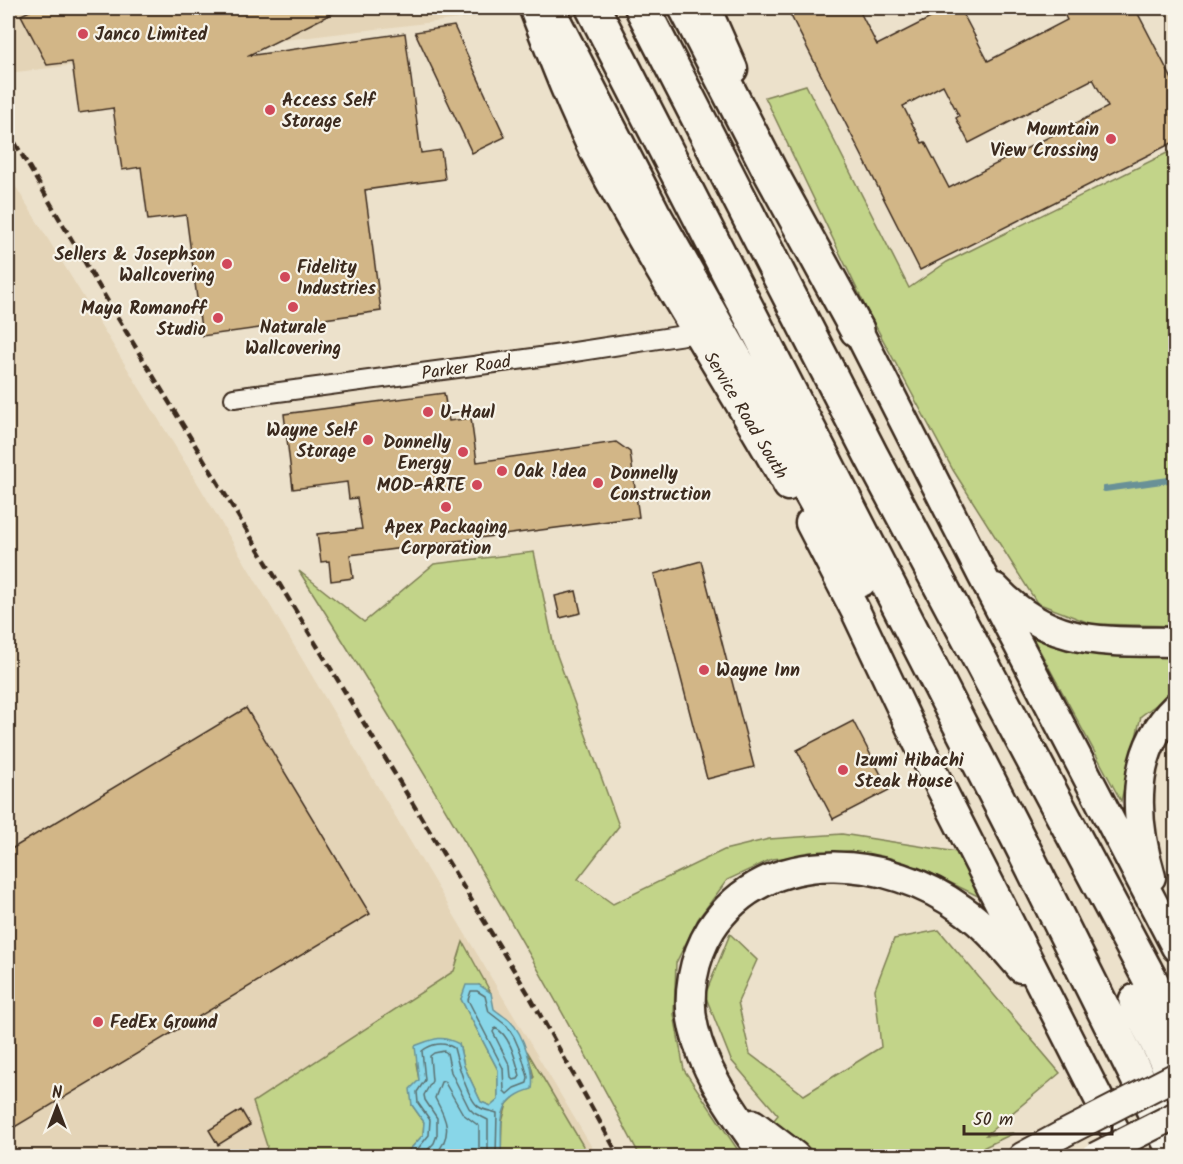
<svg xmlns="http://www.w3.org/2000/svg" width="1183" height="1164" font-family="Kalam,sans-serif">
<rect width="100%" height="100%" fill="#ece1cb"/>
<filter id="ink" filterUnits="userSpaceOnUse"><feTurbulence type="fractalNoise" baseFrequency=".0167" numOctaves="2"/><feDisplacementMap in="SourceGraphic" scale="12" xChannelSelector="R" yChannelSelector="G"/><feConvolveMatrix kernelMatrix="1 2 1 2 8 2 1 2 1" color-interpolation-filters="sRGB"/></filter>
<g filter="url(#ink)">
<path fill="#e4d4b7" d="M8,8H472L476,17L8,73Z
M8,174L194,477L597,1156H8Z"/>
<path fill="#c2d489" stroke="#7e7f54" stroke-width="1.5" d="M806,85L909,288L947,262L1175,149V626L1092,624L1037,603L953,470L867,310L765,97Z
M534,552L554,647L619,826L578,879L613,904L724,850L769,839L842,834L957,852L982,898L918,867L850,851L772,859L727,880L698,919L676,963L674,1014L684,1070L742,1156H640C535,957 420,762 299,571L364,622L434,564Z
M1025,623L1175,649V691L1141,716L1121,801Z
M939,930L1060,1073L986,1135L1014,1133L966,1156H823L770,1125L778,1115L731,1060L705,995L730,934L757,960L738,1002L750,1054L804,1095L881,1047L875,989L894,939Z
M463,942L491,993L479,985L461,999L498,1070V1100L491,1106L481,1102L464,1066L459,1044L416,1063L419,1080L412,1105L424,1122L423,1135L404,1156H264L267,1146L253,1102L454,971Z
M527,1051L589,1156H501L502,1122L507,1104L534,1077Z"/>
<path fill="#88d6e8" stroke="#699197" stroke-width="1.5" d="M466,985H479L491,993L494,1009C499,1013 505,1017 510,1021C524,1034 535,1071 532,1089C493,1100 503,1124 501,1156H404L423,1135L424,1122L412,1105L410,1089L419,1080L415,1046C433,1039 441,1034 459,1044L464,1066L481,1102L491,1106L498,1100V1070L461,999Z"/>
<g fill="none" stroke-linecap="round" stroke-linejoin="round">
<path stroke="#5a6f6f" stroke-width="1.5" d="M471,991H477L485,996L489,1012L507,1026L514,1037L521,1053L528,1077L527,1083L514,1088L507,1094L504,1091L503,1068L468,1000Z
M495,1028C510,1034 516,1061 520,1076L518,1079L513,1080L511,1078L510,1066L493,1032Z
M412,1156L429,1135L430,1120L418,1103L417,1092L425,1080L422,1051C431,1044 443,1041 454,1048C457,1061 468,1100 479,1107C485,1111 492,1111 497,1113L496,1156
M422,1156L434,1143L437,1135V1118L425,1100L424,1095L432,1081L430,1056L434,1053L444,1051L447,1053L451,1072L469,1108L474,1113L488,1120V1156
M434,1156C454,1135 447,1120 435,1098L441,1082L444,1081L463,1114L479,1126V1156"/>
<path stroke="#699197" stroke-width="6" d="M1105,489L1176,479"/>
</g>
<path fill="#d2b687" stroke="#3b2a1e" stroke-width="1.5" fill-rule="evenodd" d="M36,8H343L247,56L405,33L421,153L441,150L445,179L365,190L381,311L202,336L186,215L148,220L141,167L122,170L113,108L79,113L72,62L47,65L21,15Z
M787,8H858L877,45L950,8H960L988,61L1067,20L1061,8H1135L1176,87V141L920,270ZM1093,79L1108,107L949,188L925,142L922,143L903,106L943,85L959,116L956,118L969,143Z
M454,26L505,137L472,153L415,32Z
M444,393L449,421L471,418L477,462L616,442L630,452L639,517L350,555L353,578L331,581L329,561L321,562L317,534L362,529L357,498L349,499L347,482L293,489L284,414Z
M701,561L754,767L707,779L654,574Z
M576,591L581,613L560,618L555,596Z
M246,708L370,914L8,1131V851Z
M853,721L889,790L833,819L797,750Z
M241,1110L250,1125L218,1145L209,1130Z"/>
<g fill="none" stroke-linecap="round" stroke-linejoin="round">
<defs>
<path id="street" d="M234,398L555,355L697,333"/>
<path id="secondary" d="M1022,1156L1063,1134"/>
<path id="primary" d="M706,8L733,69
M534,9C553,58 572,108 596,155C655,268 725,375 788,486
M848,311L982,575L1176,947
M810,523L855,610L917,741L1128,1156
M995,588C1050,647 1102,641 1176,642
M1151,877C1134,820 1129,752 1176,707
M753,1124L795,1156
M764,1156C738,1117 705,1076 694,1029C686,996 693,958 711,929C767,843 889,855 963,910C986,926 1003,947 1021,968"/>
<path id="highway" d="M547,8L653,213L860,580
M593,8L1020,842L1176,1155
M642,8L871,455L1176,1028
M686,8L771,173L857,330
M1136,1001L1176,1080"/>
</defs>
<use href="#street" stroke="#3b2a1e" stroke-width="22"/>
<use href="#secondary" stroke="#3b2a1e" stroke-width="30"/>
<use href="#primary" stroke="#3b2a1e" stroke-width="33"/>
<use href="#highway" stroke="#3b2a1e" stroke-width="38"/>
<use href="#street" stroke="#f7f3e8" stroke-width="18"/>
<use href="#secondary" stroke="#f7f3e8" stroke-width="26"/>
<use href="#primary" stroke="#f7f3e8" stroke-width="28"/>
<use href="#highway" stroke="#f7f3e8" stroke-width="33"/>
<path stroke="#3b2a1e" stroke-width="4.5" stroke-dasharray="9 4.5" stroke-linecap="butt" d="M8,131L110,305L529,995L619,1156"/>
<defs>
<path id="secondary-bridge" d="M1063,1134L1176,1076
M1095,1156L1176,1115"/>
</defs>
<use href="#secondary-bridge" stroke="#3b2a1e" stroke-width="30" stroke-linecap="butt"/>
<use href="#secondary-bridge" stroke="#f7f3e8" stroke-width="26"/>
</g>
</g>
<g fill="#d1495b" stroke="#f7f3e8" stroke-width="2">
<circle cx="83" cy="34" r="6"/>
<circle cx="270" cy="110" r="6"/>
<circle cx="1111" cy="139" r="6"/>
<circle cx="227" cy="264" r="6"/>
<circle cx="285" cy="277" r="6"/>
<circle cx="293" cy="307" r="6"/>
<circle cx="218" cy="318" r="6"/>
<circle cx="428" cy="412" r="6"/>
<circle cx="368" cy="440" r="6"/>
<circle cx="463" cy="452" r="6"/>
<circle cx="502" cy="471" r="6"/>
<circle cx="598" cy="483" r="6"/>
<circle cx="477" cy="485" r="6"/>
<circle cx="446" cy="507" r="6"/>
<circle cx="704" cy="670" r="6"/>
<circle cx="843" cy="770" r="6"/>
<circle cx="98" cy="1022" r="6"/>
</g>
<g text-anchor="middle" stroke-width="4.5" stroke-linejoin="round" paint-order="stroke">
<g font-size="18" font-weight="bold" fill="#3b2a1e" stroke="#f7f3e8" text-anchor="start">
<text x="95" y="40">Janco Limited</text>
<text x="282" y="106">Access Self<tspan x="282" dy="21">Storage</tspan></text>
<text x="1099" y="135" text-anchor="end">Mountain<tspan x="1099" dy="21">View Crossing</tspan></text>
<text x="215" y="260" text-anchor="end">Sellers &amp; Josephson<tspan x="215" dy="21">Wallcovering</tspan></text>
<text x="297" y="273">Fidelity<tspan x="297" dy="21">Industries</tspan></text>
<text x="206" y="314" text-anchor="end">Maya Romanoff<tspan x="206" dy="21">Studio</tspan></text>
<text x="293" y="333" text-anchor="middle">Naturale<tspan x="293" dy="21">Wallcovering</tspan></text>
<text x="440" y="418">U-Haul</text>
<text x="356" y="436" text-anchor="end">Wayne Self<tspan x="356" dy="21">Storage</tspan></text>
<text x="451" y="448" text-anchor="end">Donnelly<tspan x="451" dy="21">Energy</tspan></text>
<text x="514" y="477">Oak !dea</text>
<text x="610" y="479">Donnelly<tspan x="610" dy="21">Construction</tspan></text>
<text x="465" y="491" text-anchor="end">MOD-ARTE</text>
<text x="446" y="533" text-anchor="middle">Apex Packaging<tspan x="446" dy="21">Corporation</tspan></text>
<text x="716" y="676">Wayne Inn</text>
<text x="855" y="766">Izumi Hibachi<tspan x="855" dy="21">Steak House</tspan></text>
<text x="110" y="1028">FedEx Ground</text>
</g>
<g font-size="18" fill="#3b2a1e" stroke="#f7f3e8">
<text transform="translate(466 367) rotate(-8)" y="6">Parker Road</text>
<text transform="translate(746 415) rotate(59)" y="6">Service Road South</text>
</g>
</g>
<rect width="1183" height="1164" fill="none" stroke="#f7f3e8" stroke-width="30"/>
<rect x="15" y="15" width="1153" height="1134" fill="none" stroke="#3b2a1e" stroke-width="2" filter="url(#ink)"/>
<g transform="translate(57 1107)" stroke="#f7f3e8" stroke-width="4.5" paint-order="stroke">
<path d="M0-4.5L10 22L0 15L-10 22Z" fill="#3b2a1e"/>
<text y="-9" font-size="16" font-weight="bold" text-anchor="middle" fill="#3b2a1e">N</text>
</g>
<path d="M964 1125v9h148v-9" fill="none" stroke="#3b2a1e" stroke-width="3"/>
<text x="973" y="1125" font-size="18" fill="#3b2a1e" stroke="#f7f3e8" stroke-width="4.5" paint-order="stroke">50 m</text>
</svg>
